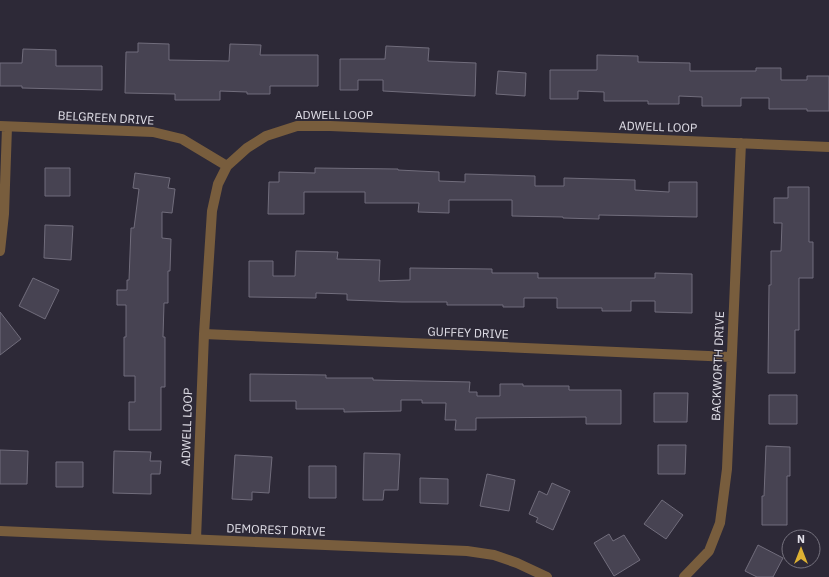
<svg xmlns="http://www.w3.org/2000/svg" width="829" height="577" font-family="'IBM Plex Sans',sans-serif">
<rect width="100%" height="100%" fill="#2d2937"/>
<path fill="#474352" stroke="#716d7c" d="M138,43L169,44V60L229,61L230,44L261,45L260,55H318V86H270V94H247V92L220,91V100H175V94L125,93L126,52H138Z
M386,46L429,48L428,61L476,63L475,96L383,91V80H358V90H340V59H385Z
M23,49L56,50V66H102V90L22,88V86H0V63H22Z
M597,55L638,56V62L690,63V71H756V68H781V80H807V76H829V111H807V109H769V98H741V106H702V97L679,96V104H648V101H604V92L578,91V99H550V70H597Z
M498,71L526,73L525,96L496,94Z
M45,168H70V196H45Z
M315,168L398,169V170L439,172V181L465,182V174L535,176V186H564V178L635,180V190L669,192V182H697V217L599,215V219L563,218V217L512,216V200H449V213L418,212L419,203H365V192H304V214H268L269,182H279V172L315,173Z
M135,173L170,178L168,188L175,189L172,213L162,212V238L171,239L170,271H168V303H164L163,337H165V387H161V430H129V402H135V376H124V337H126V305H117V290H127V280H129L131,228H134L139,189L133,188Z
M788,187H809V242H813V278H799V330H795V373H768L769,285H771V251H781L782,223H774V198H788Z
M45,225L73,226L71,260L44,258Z
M296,251L338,252L337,259L380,260L379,281L410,280V268L492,269V273H538V278H655V273L692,274V313L655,312V301H631V311H602V308H557V298H524V307H503V305H447V302H402L347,300V294L316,293V298L249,297V261H273V276H295Z
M33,278L59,290L45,319L19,306Z
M0,312L21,339L0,355Z
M250,374L326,375V378H373V380L470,382L469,392H477V396H500V384H523V386H569V390H621V424H586V417L476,418V430H455L456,420H445L446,403H422V400H401V411L344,412V409H296V401H250Z
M654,393H688L687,422H654Z
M769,395H797V424H769Z
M658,445H686L685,474H658Z
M766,446L790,447V476H787V525H762V496H764Z
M0,450L28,451L27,484H0Z
M114,451L151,452L150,461H161L160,474H151V494L113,493Z
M364,453L400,454L398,490H384L383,500H363Z
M235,455L272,457L269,493L252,492V500L232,499Z
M56,462H83V487H56Z
M309,466H336V498H309Z
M487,474L515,480L509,511L480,506Z
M420,478L448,479V504L420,503Z
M552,483L570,491L553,530L536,522L538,518L529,514L539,491L547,495Z
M662,500L683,515L666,539L644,524Z
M609,534L613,541L624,535L640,560L614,576L594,543Z
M758,545L783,558L773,577H757L745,571Z"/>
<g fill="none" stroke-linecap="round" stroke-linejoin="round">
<path stroke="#785d3d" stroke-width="10" d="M0,126L153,132L182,139L227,166
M0,251L4,214L7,127
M204,334L731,357
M0,531L467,551L494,555L517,563L547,577
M196,539L204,334L212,211L218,184L227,166L247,148L266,136L297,126H330L829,147
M684,577L709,551L720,523L727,469L741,143"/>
</g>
<g text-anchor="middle" stroke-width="3" stroke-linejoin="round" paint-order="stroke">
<g font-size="12" fill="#e1dfe8" stroke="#2d2937">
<text x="334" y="119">ADWELL LOOP</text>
<text transform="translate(106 118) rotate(3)" y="4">BELGREEN DRIVE</text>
<text transform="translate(658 127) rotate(2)" y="4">ADWELL LOOP</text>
<text transform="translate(468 333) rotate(2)" y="4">GUFFEY DRIVE</text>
<text transform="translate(718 366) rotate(-88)" y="4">BACKWORTH DRIVE</text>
<text transform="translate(187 427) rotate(-88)" y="4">ADWELL LOOP</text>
<text transform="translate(276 530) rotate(2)" y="4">DEMOREST DRIVE</text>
</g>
</g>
<g transform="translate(801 549)"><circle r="19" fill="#2d2937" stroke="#75727e"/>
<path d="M0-3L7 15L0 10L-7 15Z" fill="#ddb133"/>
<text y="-6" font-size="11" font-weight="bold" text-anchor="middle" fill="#e1dfe8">N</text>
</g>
</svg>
